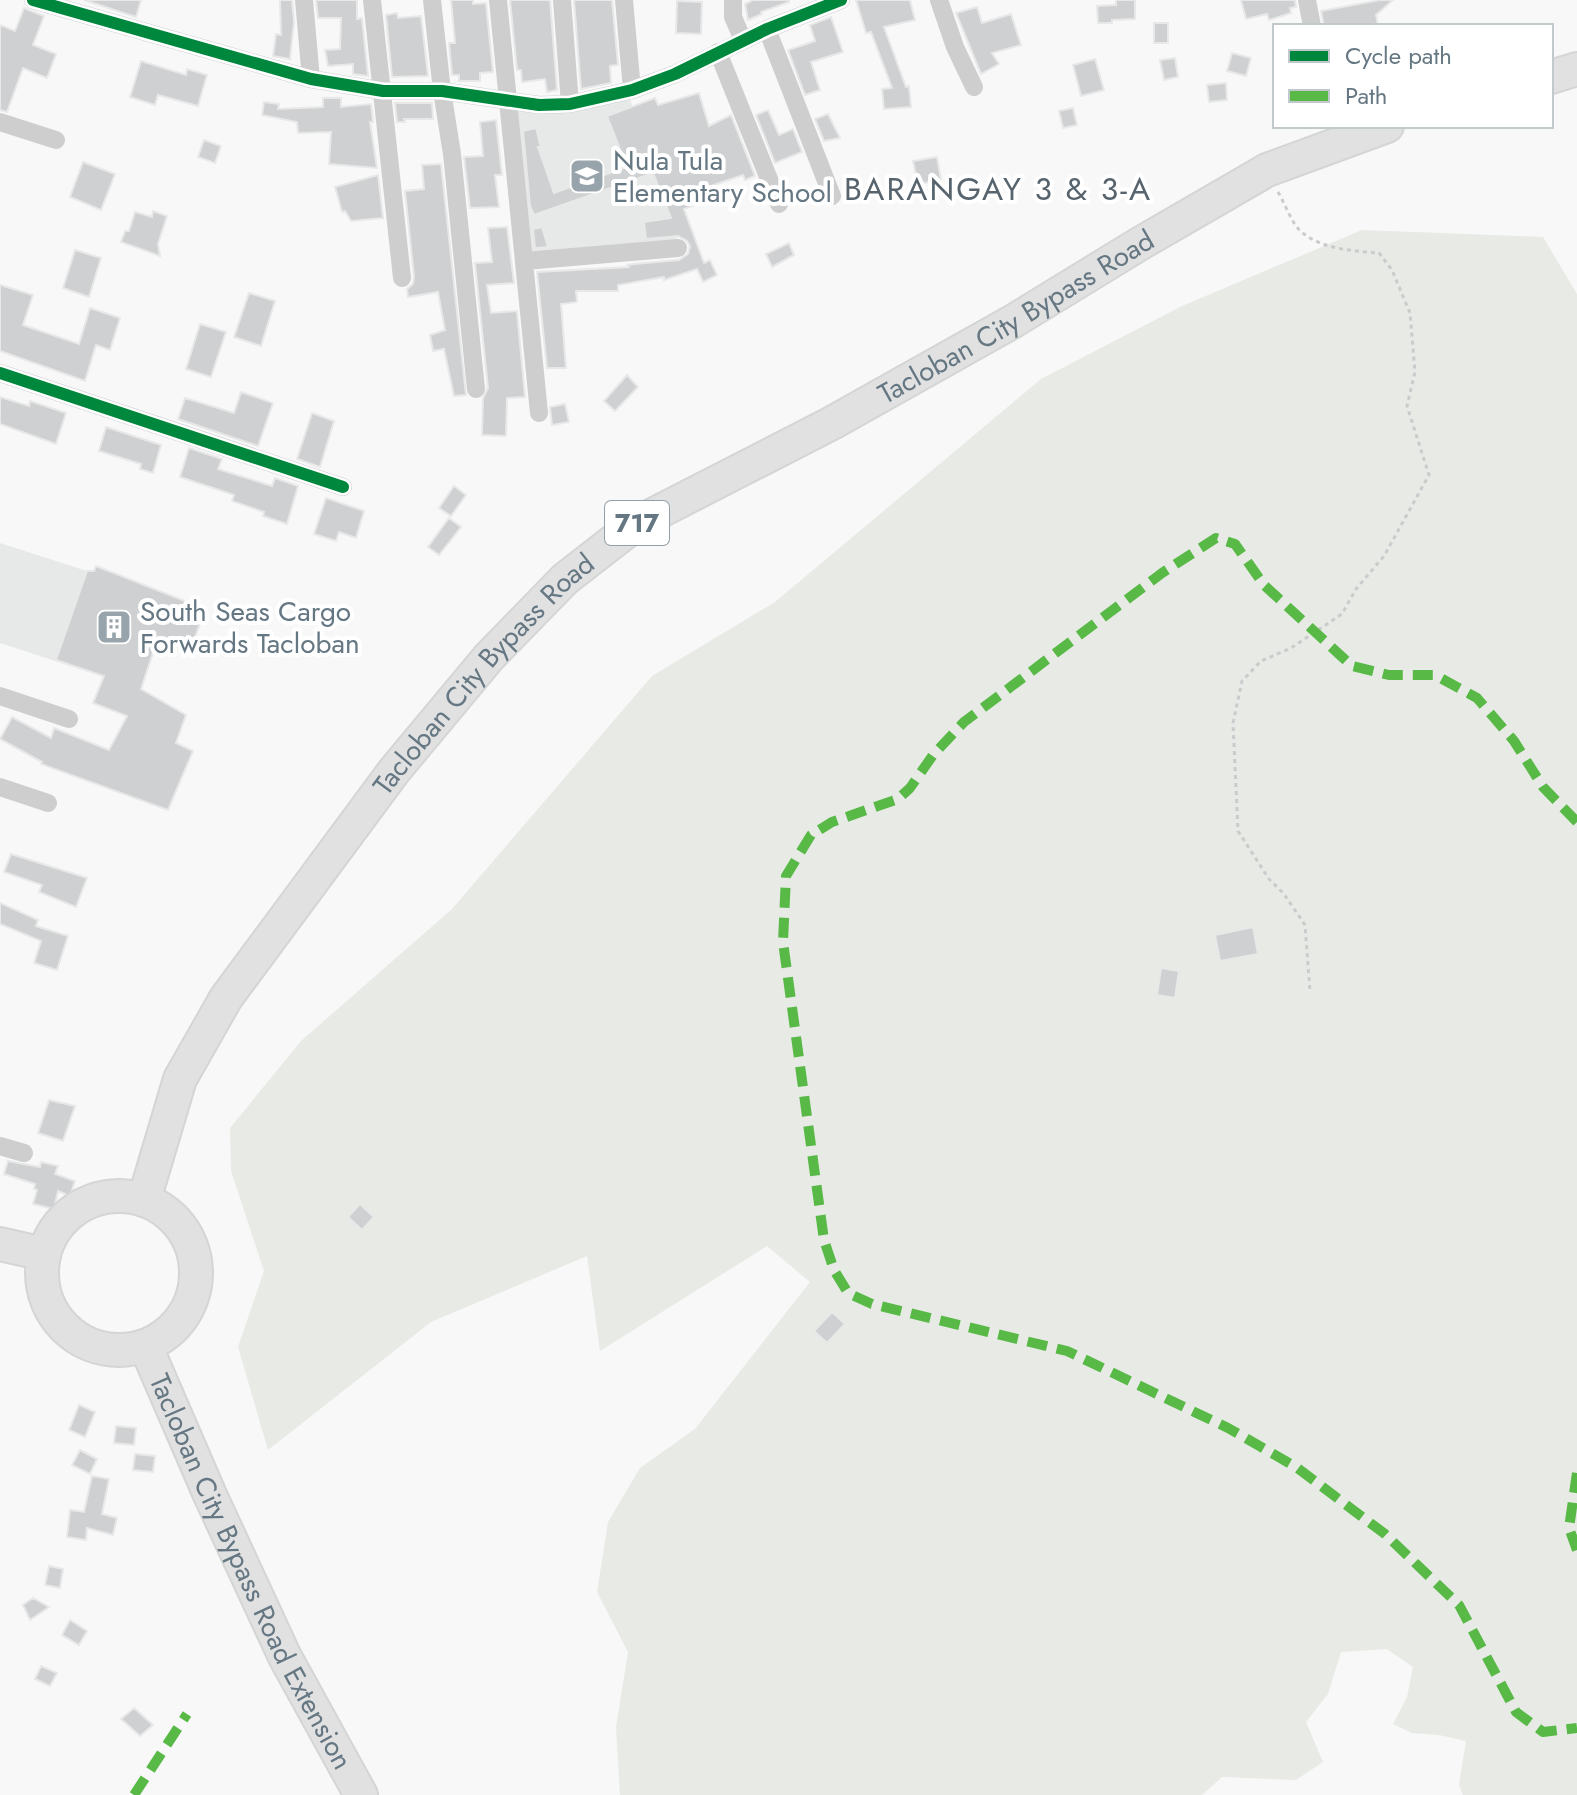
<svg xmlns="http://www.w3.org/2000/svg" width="1577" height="1795" font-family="Jost,sans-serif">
<rect width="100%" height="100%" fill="#f8f8f8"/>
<path fill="#e7e9e8" d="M629,96L678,241L527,259L512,109Z
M0,543L87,571H94L96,566L171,595L141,689L0,643Z"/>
<path fill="#e8eae5" d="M1362,230L1543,237L1577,294V1795H1463L1459,1785L1466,1741L1439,1735L1412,1733L1393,1724L1407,1697L1413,1667L1387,1649L1341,1652L1328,1694L1306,1722L1323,1762L1296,1780L1222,1777L1202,1795H620L616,1727L628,1652L597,1592L608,1522L640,1468L695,1429L810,1282L767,1246L600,1351L587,1256L431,1322L268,1450L238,1347L264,1271L231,1171L230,1128L301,1041L452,909L652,676L775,602L1041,379L1182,306Z"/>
<path fill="#ced0d1" stroke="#e8e8e8" stroke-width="2" d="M84,0H141L136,17Z
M280,0H292L294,22L290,59L273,56L276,34L281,35Z
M316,0H357V19L362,18L368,76L353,74V64L328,66L325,50L340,49L341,18H318Z
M451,0H473V4L486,3L493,72L480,73V81H459V75H452L449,43H455Z
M510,0H550L557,90L547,92L545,79L522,82L521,70H517Z
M574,0H612L618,65L610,66L611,83L581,89Z
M753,0H789V2L761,12L762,14L748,20L745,4Z
M856,0H910L915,20L884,27L906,87L909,86L911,107L884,109L882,89L892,88L871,32L866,33Z
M1116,0H1135V19L1112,20V23H1098L1097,6L1116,5Z
M1241,0H1295L1296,7L1290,8L1291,13L1269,20L1267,14L1246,19Z
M1380,0H1393L1376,15L1378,26H1324L1321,11Z
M677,1L702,2L701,34L676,33Z
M977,7L982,23L1011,14L1021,45L992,53L999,64L981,74L956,13Z
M24,8L44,16L33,45L56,54L47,78L23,68L7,112L0,110V25L15,31Z
M397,13L398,18L421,16L428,76L392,77L386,15Z
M831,17L843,52L811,62L820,90L805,95L788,50L815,41L810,25Z
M1154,23H1168V43H1154Z
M1232,53L1251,58L1246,76L1227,71Z
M1175,58L1178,77L1164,80L1160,60Z
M1095,59L1104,90L1081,96L1073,65Z
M141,61L186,75L187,69L207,75L198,106L158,95L155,105L130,97Z
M1226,83L1227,100L1209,102L1207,85Z
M699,93L709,126L731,115L755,176L745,180L743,175L699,190L703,202L684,209L704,263L710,260L717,275L703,282L697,269L664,280V277L618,285V291H576L577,302L561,304L566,368H547L537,272L629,267L628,265L634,264L679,260L688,254L690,246L687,241L678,236L646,239L644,222L671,218L653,173L534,215L530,206L523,131L536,128L541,147H538L554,193L627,167L607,116L655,98L658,105Z
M323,98H341V107L371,104L373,122H370L377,168L329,164L331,132L298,133L297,122L262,115L264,102L279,104L278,109L323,107Z
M395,103H432L433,119H404L405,122H397Z
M1073,108L1077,125L1063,128L1059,111Z
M768,110L779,135L793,129L802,152L775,163L756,115Z
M828,114L840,138L824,141L815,119Z
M496,120L502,175H495L499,207L470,208L464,157L483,156L480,122Z
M204,140L221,146L215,163L198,157Z
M937,157L941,180L918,184L913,161Z
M83,162L115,174L101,210L70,197Z
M441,164L466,395L454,396L444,349L433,351L430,335L445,330L438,292L408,297L407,289L413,284L414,277L405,191L424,189L422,165Z
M378,175L383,218L351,221L345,211L342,212L335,187Z
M153,211L167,216L158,244L160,256L121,242L125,231H129L135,212L152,217Z
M507,227L514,283L487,285L491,313L517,311L525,397L507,398L506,436L482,435L483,398L488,388L475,263L492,262L488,228Z
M542,227L548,247L535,248L533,229Z
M789,243L794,255L772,267L766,254Z
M75,250L101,258L89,297L63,288Z
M0,285L33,295L23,325L79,344L90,308L120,318L110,350L96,345L85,381L0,351Z
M249,293L275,301L261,346L234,337Z
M200,324L226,332L211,377L186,369Z
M627,375L638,387L615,411L604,401Z
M241,392L273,403L258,446L178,419L185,398L234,413Z
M0,397L29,406L30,401L66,413L56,444L0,424Z
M565,404L569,422L552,425L550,407Z
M312,413L334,421L320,467L297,459Z
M106,427L161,445L153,473L140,469L141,464L99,451Z
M189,448L222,459L218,469L272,486L275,478L298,486L287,524L263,516L264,512L232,501L234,495L180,477Z
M454,486L466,495L451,516L439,508Z
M326,498L364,511L356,538L339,532L336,541L314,534Z
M449,518L461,527L439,555L428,547Z
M96,566L205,609L190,652L157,641L141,689L186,715L176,743L193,751L168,810L41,764L42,762L0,739L12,717L51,738L54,728L109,750L127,716L93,703L104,676L56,660L87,571H94Z
M11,854L87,878L76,907L39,892L42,885L4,872Z
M0,903L38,920L36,926L68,936L57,970L34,963L41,941L0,924Z
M1253,927L1258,954L1220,961L1215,935Z
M1161,968L1179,971L1175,998L1157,995Z
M49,1100L75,1106L63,1141L38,1133Z
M8,1161L40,1167L41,1162L58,1166L55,1174L75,1181L70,1196L58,1191L54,1209L33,1204L37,1190L34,1189L35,1184L4,1174Z
M360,1204L374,1217L362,1230L348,1217Z
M832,1312L845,1324L827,1343L814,1331Z
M79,1405L95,1412L85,1437L69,1430Z
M116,1426L136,1428L134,1445L114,1443Z
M80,1450L97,1459L90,1474L72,1465Z
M135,1454L155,1456L153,1472L133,1470Z
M92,1476L109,1479L102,1514L117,1518L113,1535L87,1528L86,1540L67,1537L70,1510L84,1512Z
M49,1566L63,1569L60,1588L45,1585Z
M33,1598L49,1607L30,1620L23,1605Z
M70,1620L87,1631L79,1645L62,1635Z
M41,1666L57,1673L50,1686L35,1679Z
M134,1708L153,1725L140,1736L121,1719Z"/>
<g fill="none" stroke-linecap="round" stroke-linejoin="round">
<defs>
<g id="highway">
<path d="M1551,77L1577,69"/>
<circle cx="119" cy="1273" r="77"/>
<path id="s1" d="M144,1200L180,1079L226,998L394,771L489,657L565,579L637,523L832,423L1012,322L1141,243L1267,170L1387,126"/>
<path d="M0,1244L44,1254"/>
<path id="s2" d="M146,1347L210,1495L285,1657L361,1795"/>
</g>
</defs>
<use href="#highway" stroke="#d4d5d5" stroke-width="36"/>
<path stroke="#cacbcd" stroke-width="3" stroke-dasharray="4 4" stroke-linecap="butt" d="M1278,192C1284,202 1289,216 1296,226C1314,249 1353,251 1379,253L1392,270L1410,313L1415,372L1407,406L1429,475L1384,556L1356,589L1342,614L1291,648L1261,661L1242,681L1233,723L1238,831L1269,879L1284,894L1305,925L1310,991"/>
<path stroke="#cececf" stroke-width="18" d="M33,0L311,79L383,91H442L539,105L570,104L632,90L675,74L767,29L841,0
M304,0L311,79
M372,0L402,278
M432,0L442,91L452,154L476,389
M498,0L539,413
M562,0L570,104
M624,0L632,90
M733,0V17L743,40
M939,0L955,47L974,87
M1307,0L1312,26
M767,29L832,196
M718,52L779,204
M0,122L56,140
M525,261L678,248
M0,373L343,487
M0,696L69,719
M0,787L48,803
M0,1146L24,1153"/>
<use href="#highway" stroke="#e1e1e2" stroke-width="32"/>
<path stroke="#58b947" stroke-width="10" stroke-dasharray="20 10" stroke-linecap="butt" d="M1577,822L1543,787L1514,741L1477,698L1435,675H1389L1352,666L1264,585L1235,544L1216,538L1162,573L964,722L933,755L910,788L898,799L832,822L811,835L786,876L783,942L824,1240L834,1270L848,1293L872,1304L1067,1351L1228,1428L1296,1467L1385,1534L1459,1605L1516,1712L1543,1732L1577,1728
M1577,1473L1569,1528L1577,1550
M134,1795L187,1714"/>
<defs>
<path id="cycleway" d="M33,0L311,79L383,91H442L539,105L570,104L632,90L675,74L767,29L841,0
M0,373L343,487"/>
</defs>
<use href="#cycleway" stroke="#fff" stroke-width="17"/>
<use href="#cycleway" stroke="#00873e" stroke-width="12"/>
</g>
<defs>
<symbol id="school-square" viewBox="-11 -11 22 22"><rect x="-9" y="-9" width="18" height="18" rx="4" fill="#98a4ab" stroke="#fff"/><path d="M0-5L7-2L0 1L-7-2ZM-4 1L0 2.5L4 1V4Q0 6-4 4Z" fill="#fff"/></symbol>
<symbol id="building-square" viewBox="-11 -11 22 22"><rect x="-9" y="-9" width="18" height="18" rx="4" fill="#98a4ab" stroke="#fff"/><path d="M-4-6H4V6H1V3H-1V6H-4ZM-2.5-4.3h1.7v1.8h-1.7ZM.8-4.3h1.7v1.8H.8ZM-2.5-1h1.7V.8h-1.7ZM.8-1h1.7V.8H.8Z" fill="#fff"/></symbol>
</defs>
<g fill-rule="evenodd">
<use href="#school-square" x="567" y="156" width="40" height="40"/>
<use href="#building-square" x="94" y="607" width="40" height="40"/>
</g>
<g text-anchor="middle" stroke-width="8" stroke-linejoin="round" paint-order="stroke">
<rect fill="#fff" stroke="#93a0a8" stroke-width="2" x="605" y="501" width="64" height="44" rx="6"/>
<g font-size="26" font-weight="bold" fill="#657782">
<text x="637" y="532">717</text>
</g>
<g font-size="28" fill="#657782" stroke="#fff" text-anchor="start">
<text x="613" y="170">Nula Tula<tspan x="613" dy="32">Elementary School</tspan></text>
<text x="140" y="621">South Seas Cargo<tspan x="140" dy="32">Forwards Tacloban</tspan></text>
</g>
<g font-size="28" fill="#657782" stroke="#fff">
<text dy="10" stroke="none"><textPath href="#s1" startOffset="1282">Tacloban City Bypass Road</textPath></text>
<text dy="10" stroke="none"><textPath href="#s1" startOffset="634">Tacloban City Bypass Road</textPath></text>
<text dy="10" stroke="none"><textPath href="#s2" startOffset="248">Tacloban City Bypass Road Extension</textPath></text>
</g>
<g font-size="32" letter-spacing="2" fill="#57646d" stroke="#fff">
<text x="998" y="200">BARANGAY 3 &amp; 3-A</text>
</g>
</g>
<rect x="1273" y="24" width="280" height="104" fill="#ffffff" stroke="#c1c9cd" stroke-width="2"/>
<rect x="1289" y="50" width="40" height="12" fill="#00873e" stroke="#c1c9cd" stroke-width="2"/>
<text x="1345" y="64" font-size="24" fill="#657782">Cycle path</text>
<rect x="1289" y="90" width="40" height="12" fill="#58b947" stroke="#c1c9cd" stroke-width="2"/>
<text x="1345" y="104" font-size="24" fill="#657782">Path</text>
</svg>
